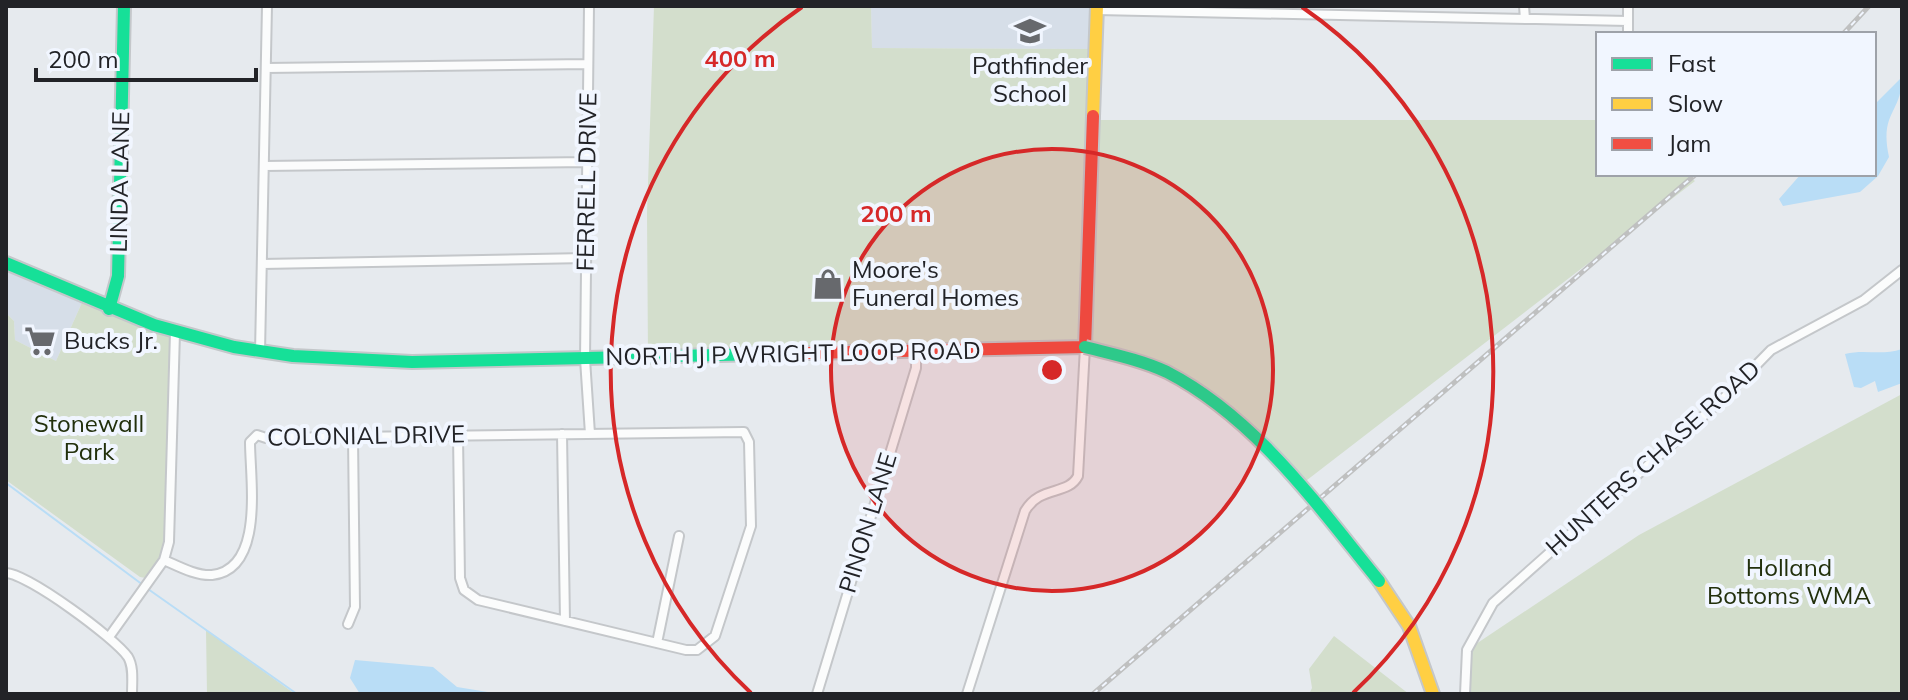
<svg xmlns="http://www.w3.org/2000/svg" width="1908" height="700" font-family="Mulish,sans-serif">
<rect width="100%" height="100%" fill="#e6eaee"/>
<path fill="#d6dee8" d="M871,6H1097L1095,49L872,48Z
M6,262L84,298L56,361L15,340L14,321L6,313Z"/>
<path fill="#d3decc" d="M654,6H871L872,48L1095,49L1094,120H1598V174H1685L1695,181L1298,487L1197,389L1085,347L648,358L647,213Z
M84,298L175,332L169,542L151,579L140,577L6,480V313L14,321L15,340L56,361Z
M1902,394V694H1465L1467,650L1639,535Z
M206,630L295,694H207Z
M1334,636L1409,694H1309L1312,688L1309,669Z"/>
<path fill="#b9ddf6" d="M1902,77C1902,113 1879,112 1889,157L1878,176L1860,192L1783,206L1779,199L1801,174H1874V105Z
M1902,349V383L1878,392L1875,381L1861,388L1854,387L1845,354C1865,349 1881,356 1902,349Z
M355,660L433,667L457,687L500,694H360L350,678Z"/>
<g fill="none" stroke-linecap="round" stroke-linejoin="round">
<path stroke="#b9ddf6" stroke-width="2" d="M6,483L143,585
M148,589L297,694"/>
<defs>
<path id="street" d="M589,6L585,359L590,434
M1524,6L1525,19
M1097,10L1628,21
M1628,34V6
M266,68L588,64
M264,166L587,162
M262,264L586,258
M260,352L267,6
M562,434L565,621
M164,560C178,566 196,576 212,575C265,569 250,479 250,442L257,435L266,438L744,432L749,442L751,526L715,636L697,650H686L478,600L464,590L460,578L458,435
M6,573C28,574 115,638 128,657C134,667 132,682 132,694
M348,624L355,607L353,437
M109,637L164,560L169,542L175,332
M657,643L679,536
M817,694L916,368V352
M967,694L1025,511C1040,485 1068,496 1078,476L1085,347
M1465,694L1467,650L1493,603L1727,395L1771,350L1864,300L1902,270"/>
<path id="fast" d="M6,263L154,325L234,347L293,356L412,362L807,353
M109,309L118,276L124,6"/>
<path id="slow" d="M1093,116L1097,6
M1379,581L1409,626L1433,694"/>
<path id="jam" d="M807,353L1085,347L1093,116"/>
</defs>
<use href="#street" stroke="#c4c7ca" stroke-width="12"/>
<use href="#fast" stroke="#c4c7ca" stroke-width="16"/>
<use href="#slow" stroke="#c4c7ca" stroke-width="16"/>
<use href="#jam" stroke="#c4c7ca" stroke-width="16"/>
<use href="#street" stroke="#fbfcfc" stroke-width="8"/>
<use href="#fast" stroke="#16e098" stroke-width="12"/>
<use href="#slow" stroke="#ffcf43" stroke-width="12"/>
<use href="#jam" stroke="#f24e42" stroke-width="12"/>
<defs>
<path id="rail" d="M1843,34L1869,6
M1093,694L1696,174"/>
</defs>
<use href="#rail" stroke="#bfc0c0" stroke-width="5"/>
<use href="#rail" stroke="#f1f6ff" stroke-width="2" stroke-dasharray="6" stroke-linecap="butt"/>
<defs>
<path id="fast-bridge" d="M1085,347C1112,354 1141,360 1167,372C1256,418 1317,505 1379,581"/>
</defs>
<use href="#fast-bridge" stroke="#c4c7ca" stroke-width="16" stroke-linecap="butt"/>
<use href="#fast-bridge" stroke="#16e098" stroke-width="12"/>
</g>
<circle cx="1052" cy="370" r="221" fill="#d62828" fill-opacity=".12"/>
<g fill="none" stroke="#d62828" stroke-width="4">
<circle cx="1052" cy="370" r="221"/>
<path d="M751 693A441 441 0 0 1 802 7M1302 7A441 441 0 0 1 1353 693"/>
</g>
<defs>
<symbol id="school-bare" viewBox="-9 -9 18 18"><path d="M0-5L7-2L0 1L-7-2ZM-4 1L0 2.5L4 1V4Q0 6-4 4Z" fill="#67696d" stroke="#f1f6ff" stroke-width="2.5" paint-order="stroke"/></symbol>
<symbol id="shop-bare" viewBox="-9 -9 18 18"><path d="M-5-2.5h2.3a2.7 3.5 0 0 1 5.4 0H5L5.5 6h-11ZM-1.5-2.5h3a1.5 2.3 0 0 0-3 0Z" fill="#67696d" stroke="#f1f6ff" stroke-width="2.5" paint-order="stroke"/></symbol>
<symbol id="supermarket-bare" viewBox="-9 -9 18 18"><path d="M-6-5.5h2.5l.6 2H6L4.5 2H-2.5L-4.4-4H-6ZM-1.5 3.2a1.3 1.3 0 1 0 .1 0ZM3 3.2a1.3 1.3 0 1 0 .1 0Z" fill="#67696d" stroke="#f1f6ff" stroke-width="2.5" paint-order="stroke"/></symbol>
</defs>
<g fill-rule="evenodd">
<use href="#school-bare" x="1008" y="9" width="44" height="44"/>
<use href="#shop-bare" x="806" y="262" width="44" height="44"/>
<use href="#supermarket-bare" x="18" y="319" width="44" height="44"/>
</g>
<g text-anchor="middle" stroke-width="8" stroke-linejoin="round" paint-order="stroke">
<g font-size="24" fill="#222327" stroke="#f1f6ff" text-anchor="start">
<text x="1030" y="74" text-anchor="middle">Pathfinder<tspan x="1030" dy="28">School</tspan></text>
<text x="852" y="278">Moore's<tspan x="852" dy="28">Funeral Homes</tspan></text>
<text x="64" y="349">Bucks Jr.</text>
</g>
<g font-size="24" fill="#222327" stroke="#f1f6ff">
<text transform="translate(120 182) rotate(-89)" y="8">LINDA LANE</text>
<text transform="translate(587 182) rotate(-89)" y="8">FERRELL DRIVE</text>
<text transform="translate(793 354) rotate(-1)" y="8">NORTH J P WRIGHT LOOP ROAD</text>
<text transform="translate(366 436) rotate(-1)" y="8">COLONIAL DRIVE</text>
<text transform="translate(1653 458) rotate(-42)" y="8">HUNTERS CHASE ROAD</text>
<text transform="translate(868 523) rotate(-73)" y="8">PINON LANE</text>
</g>
<g font-size="24" fill="#22300c" stroke="#f1f6ff">
<text x="89" y="432">Stonewall<tspan x="89" dy="28">Park</tspan></text>
<text x="1789" y="576">Holland<tspan x="1789" dy="28">Bottoms WMA</tspan></text>
</g>
</g>
<circle cx="1052" cy="370" r="12" fill="#d62828" stroke="#f1f6ff" stroke-width="4"/>
<g font-size="24" text-anchor="middle" font-weight="bold" fill="#d62828" stroke="#f1f6ff" stroke-width="8" stroke-linejoin="round" paint-order="stroke">
<text x="740" y="67">400 m</text>
<text x="896" y="222">200 m</text>
</g>
<rect width="1908" height="700" fill="none" stroke="#222327" stroke-width="16"/>
<rect x="1596" y="32" width="280" height="144" fill="#f1f6ff" stroke="#9ea2a9" stroke-width="2"/>
<rect x="1612" y="58" width="40" height="12" fill="#16e098" stroke="#9ea2a9" stroke-width="2"/>
<text x="1668" y="72" font-size="24" fill="#222327">Fast</text>
<rect x="1612" y="98" width="40" height="12" fill="#ffcf43" stroke="#9ea2a9" stroke-width="2"/>
<text x="1668" y="112" font-size="24" fill="#222327">Slow</text>
<rect x="1612" y="138" width="40" height="12" fill="#f24e42" stroke="#9ea2a9" stroke-width="2"/>
<text x="1668" y="152" font-size="24" fill="#222327">Jam</text>
<path d="M36 68v12h220v-12" fill="none" stroke="#222327" stroke-width="4"/>
<text x="48" y="68" font-size="24" fill="#222327" stroke="#f1f6ff" stroke-width="6" paint-order="stroke">200 m</text>
</svg>
